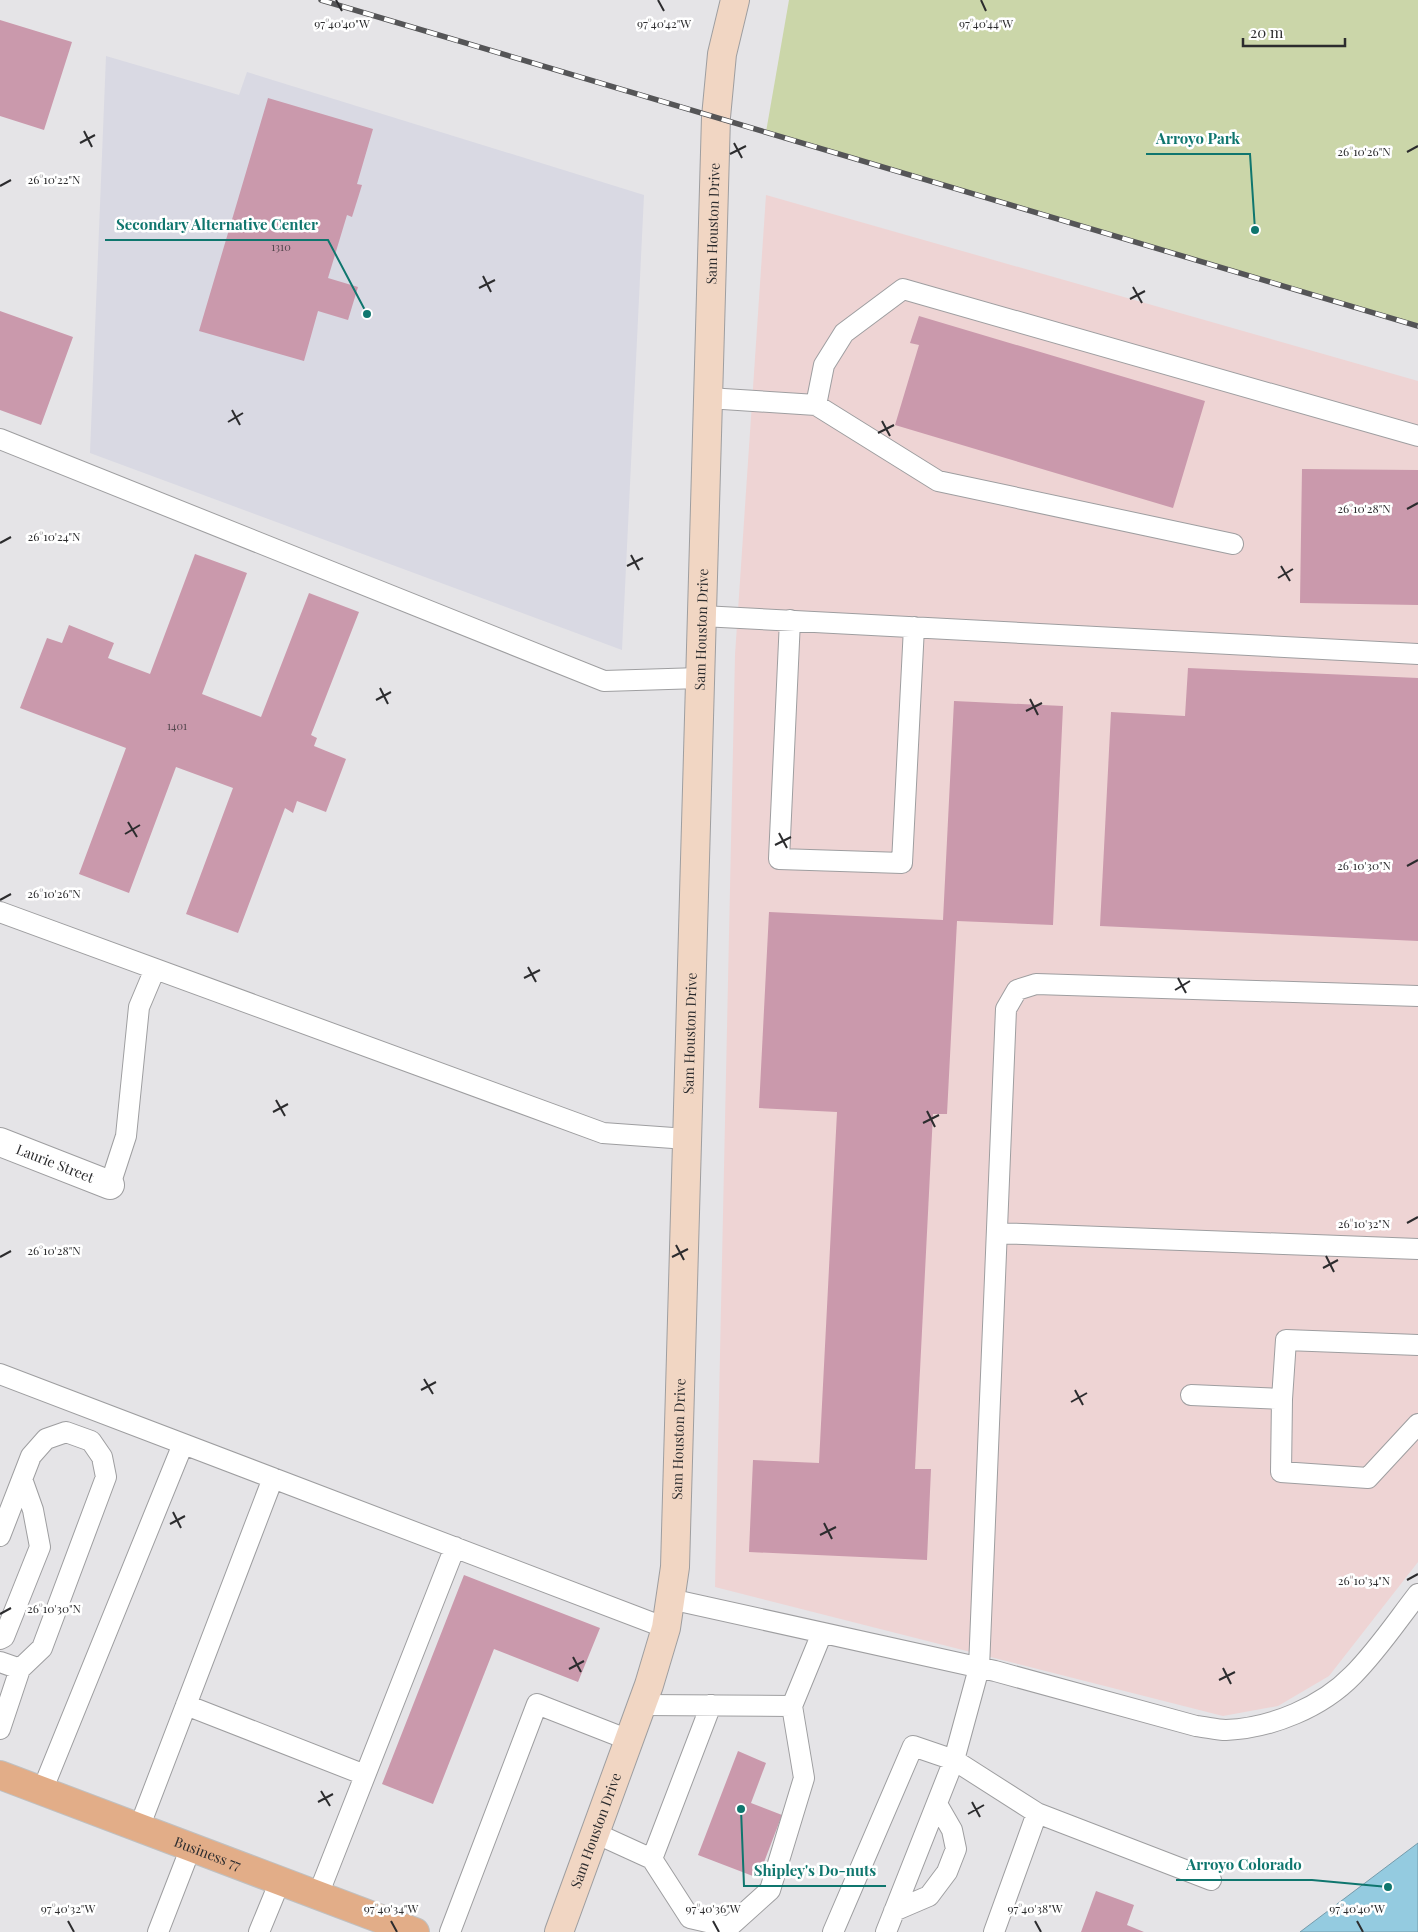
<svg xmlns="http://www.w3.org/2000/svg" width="1418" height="1932" font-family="'Playfair Display',serif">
<rect width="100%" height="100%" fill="#e5e4e7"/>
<path fill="#eed4d4" d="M766,195L1418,381V1562L1329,1676L1278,1706L1223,1716L715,1587L735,655Z"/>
<path fill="#d9d9e3" d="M106,56L239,95L247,72L644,195L622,650L90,453Z"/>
<path fill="#cbd6a9" d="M789,0H1418V328L766,132Z"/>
<path fill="#94cbe0" stroke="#759bab" d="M1418,1843V1932H1300Z"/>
<path fill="#ca99ac" d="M0,20L72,42L44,130L0,116Z
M268,98L373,129L357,184L362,185L352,217L347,215L328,278L358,287L348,320L318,311L304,361L199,331Z
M0,311L73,337L41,425L0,410Z
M919,316L1205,401L1173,508L895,425L919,345L910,343Z
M1302,469L1418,470V605L1300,603Z
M195,554L247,573L202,694L261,717L309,593L359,612L311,735L317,738L314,746L346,759L326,812L297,801L293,813L285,808L238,933L186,914L233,788L176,767L129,893L79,874L126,748L20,708L47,638L62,643L69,625L114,643L108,658L150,674Z
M1188,668L1418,678V941L1100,926L1111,712L1185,716Z
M954,701L1063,706L1053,925L957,921L947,1114H933L915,1469H931L927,1560L749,1552L753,1460L819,1463L837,1112L759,1108L769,912L943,920Z
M464,1575L600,1628L578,1682L494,1649L433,1804L382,1784Z
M738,1751L766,1763L751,1803L782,1815L758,1878L698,1855Z
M1096,1891L1134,1905L1127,1925L1144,1932H1081Z"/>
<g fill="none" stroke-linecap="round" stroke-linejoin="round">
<defs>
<path id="lane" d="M708,398L816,405L938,481L1233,544
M816,405L824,365L844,333L903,289L1418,436
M0,439L604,681L700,678
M702,616L1418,654
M790,620L779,859L902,863L914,627
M0,912L603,1133L687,1139
M110,1185L126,1136L139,1007L155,969
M997,1233L1418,1249
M1418,1345L1286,1340L1282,1399L1281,1472L1368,1478L1418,1424
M0,1374L666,1628
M1191,1395L1282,1399
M0,1536L31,1456L46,1439L66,1432L91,1441L102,1457L106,1477L42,1648L20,1669L0,1729
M670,1599L995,1671L1196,1726C1206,1727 1217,1730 1226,1730C1272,1728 1322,1707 1353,1675C1377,1651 1397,1621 1418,1594
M0,1639L4,1637L40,1547L33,1510L22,1479
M0,1662L20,1669
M186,1705L365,1775
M642,1705L792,1706L822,1633
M711,1705L652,1859L690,1918L729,1927L770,1890L804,1778L792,1706
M42,1791L183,1444
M139,1828L273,1478
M595,1833L652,1859
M318,1895L455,1547
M894,1911L929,1896L947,1872L956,1849L952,1830L937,1804
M158,1932L191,1847
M259,1932L280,1881
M450,1932L537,1704L629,1740
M833,1932L913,1746L954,1760L1037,1813
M886,1932L954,1760L979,1668L1006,1009L1017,990L1036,984L1418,996
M994,1932L1037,1813L1211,1880"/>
<g id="street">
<path id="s1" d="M0,1142L110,1185"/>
</g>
<g id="secondary">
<path id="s2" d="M559,1932L649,1685L666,1628L675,1567L716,117L722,54L735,0"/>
</g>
<g id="primary">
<path id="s3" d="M0,1775L415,1932"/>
</g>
</defs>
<use href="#lane" stroke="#9e9ea0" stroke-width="22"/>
<use href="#street" stroke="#9e9ea0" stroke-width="30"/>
<use href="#secondary" stroke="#9e9ea0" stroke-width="30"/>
<use href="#primary" stroke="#c0c0c0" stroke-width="30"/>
<use href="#lane" stroke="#fff" stroke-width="20"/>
<use href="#street" stroke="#fff" stroke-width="28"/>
<use href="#secondary" stroke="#f1d6c3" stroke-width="28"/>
<use href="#primary" stroke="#e2ad88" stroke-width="28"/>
<defs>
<path id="rail" d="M321,0L1418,326"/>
</defs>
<use href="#rail" stroke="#555557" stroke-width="5.5"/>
<use href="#rail" stroke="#fff" stroke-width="4" stroke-dasharray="11" stroke-linecap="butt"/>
</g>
<path fill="none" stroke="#2c2c2e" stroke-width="2" d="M336,0L342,11M658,0L664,11M981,0L986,11M84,131L92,147M80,143L95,135M734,143L742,158M1407,152L1418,146M730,154L746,146M0,186L11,180M483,276L491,292M1133,287L1142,303M479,288L495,280M1130,299L1145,291M232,410L240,425M882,421L890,436M228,422L243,413M878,433L894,425M1407,509L1418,503M0,543L11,537M631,555L639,570M627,566L643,558M1281,566L1290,581M1278,578L1293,569M380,688L388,704M1030,699L1038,715M376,700L391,692M1026,711L1042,703M128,822L137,837M779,833L787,848M125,834L140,825M775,845L791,837M1407,866L1418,860M0,900L11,894M528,967L536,982M524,978L540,970M1178,978L1186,993M1175,990L1190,981M276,1100L285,1116M927,1111L935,1127M273,1112L288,1104M923,1123L939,1115M1407,1223L1418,1217M676,1245L684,1260M1326,1256L1334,1272M0,1257L11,1251M672,1257L688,1249M1323,1268L1338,1260M424,1379L433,1394M421,1390L436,1382M1075,1390L1083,1405M1071,1402L1087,1393M173,1512L181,1528M824,1523L832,1539M170,1524L185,1516M820,1535L836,1527M1407,1580L1418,1574M0,1614L11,1608M573,1657L581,1672M1223,1668L1231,1684M569,1669L584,1661M1219,1680L1235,1672M321,1791L330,1806M318,1802L333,1794M972,1802L980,1817M968,1814L984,1805M68,1921L74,1932M391,1921L397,1932M713,1921L719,1932M1035,1921L1041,1932M1357,1921L1363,1932"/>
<g text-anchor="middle" stroke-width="5" stroke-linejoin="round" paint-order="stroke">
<g font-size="11" fill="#54474e">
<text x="281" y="251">1310</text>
<text x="177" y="730">1401</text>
</g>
<g font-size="14" fill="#2c2c2e" stroke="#fff">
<text dy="5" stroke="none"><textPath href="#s2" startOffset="1728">Sam Houston Drive</textPath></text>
<text dy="5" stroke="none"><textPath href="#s2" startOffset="1322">Sam Houston Drive</textPath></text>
<text dy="5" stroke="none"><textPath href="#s2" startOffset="918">Sam Houston Drive</textPath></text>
<text dy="5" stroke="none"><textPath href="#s1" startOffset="59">Laurie Street</textPath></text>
<text dy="5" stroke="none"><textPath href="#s2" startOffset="512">Sam Houston Drive</textPath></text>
<text dy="5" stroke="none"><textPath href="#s2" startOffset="108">Sam Houston Drive</textPath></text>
<text dy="5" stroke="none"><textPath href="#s3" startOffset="222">Business 77</textPath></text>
</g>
</g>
<g font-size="12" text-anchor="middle" fill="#2c2c2e" stroke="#fff" stroke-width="5" stroke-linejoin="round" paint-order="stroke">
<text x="342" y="28">97°40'40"W</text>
<text x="664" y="28">97°40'42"W</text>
<text x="986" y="28">97°40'44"W</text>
<text x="1364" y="156">26°10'26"N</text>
<text x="54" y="184">26°10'22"N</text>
<text x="1364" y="513">26°10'28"N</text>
<text x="54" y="541">26°10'24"N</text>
<text x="1364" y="870">26°10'30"N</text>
<text x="54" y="898">26°10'26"N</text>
<text x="1364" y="1228">26°10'32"N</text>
<text x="54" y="1255">26°10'28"N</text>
<text x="1364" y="1585">26°10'34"N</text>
<text x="54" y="1613">26°10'30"N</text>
<text x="68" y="1913">97°40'32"W</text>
<text x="391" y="1913">97°40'34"W</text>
<text x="713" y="1913">97°40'36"W</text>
<text x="1035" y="1913">97°40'38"W</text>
<text x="1357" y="1913">97°40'40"W</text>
</g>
<path fill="none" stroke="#0f766e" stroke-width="2" d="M1255 230L1250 154H1146M367 314L328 240H105M1388 1887L1312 1880H1176M741 1809L744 1886H886"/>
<g fill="#0f766e" stroke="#fff" stroke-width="2">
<circle cx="1255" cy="230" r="5"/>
<circle cx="367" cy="314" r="5"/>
<circle cx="1388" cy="1887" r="5"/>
<circle cx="741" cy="1809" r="5"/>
</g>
<g font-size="15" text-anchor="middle" font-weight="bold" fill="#0f766e" stroke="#fff" stroke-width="5" stroke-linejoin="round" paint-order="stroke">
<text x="1198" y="144">Arroyo Park</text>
<text x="217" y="230">Secondary Alternative Center</text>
<text x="1244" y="1870">Arroyo Colorado</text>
<text x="815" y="1876">Shipley's Do-nuts</text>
</g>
<path d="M1243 38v8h102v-8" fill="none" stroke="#2c2c2e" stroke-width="2.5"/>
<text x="1250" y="38" font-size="15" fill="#2c2c2e" stroke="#ffffff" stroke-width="4" paint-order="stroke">20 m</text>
</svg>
